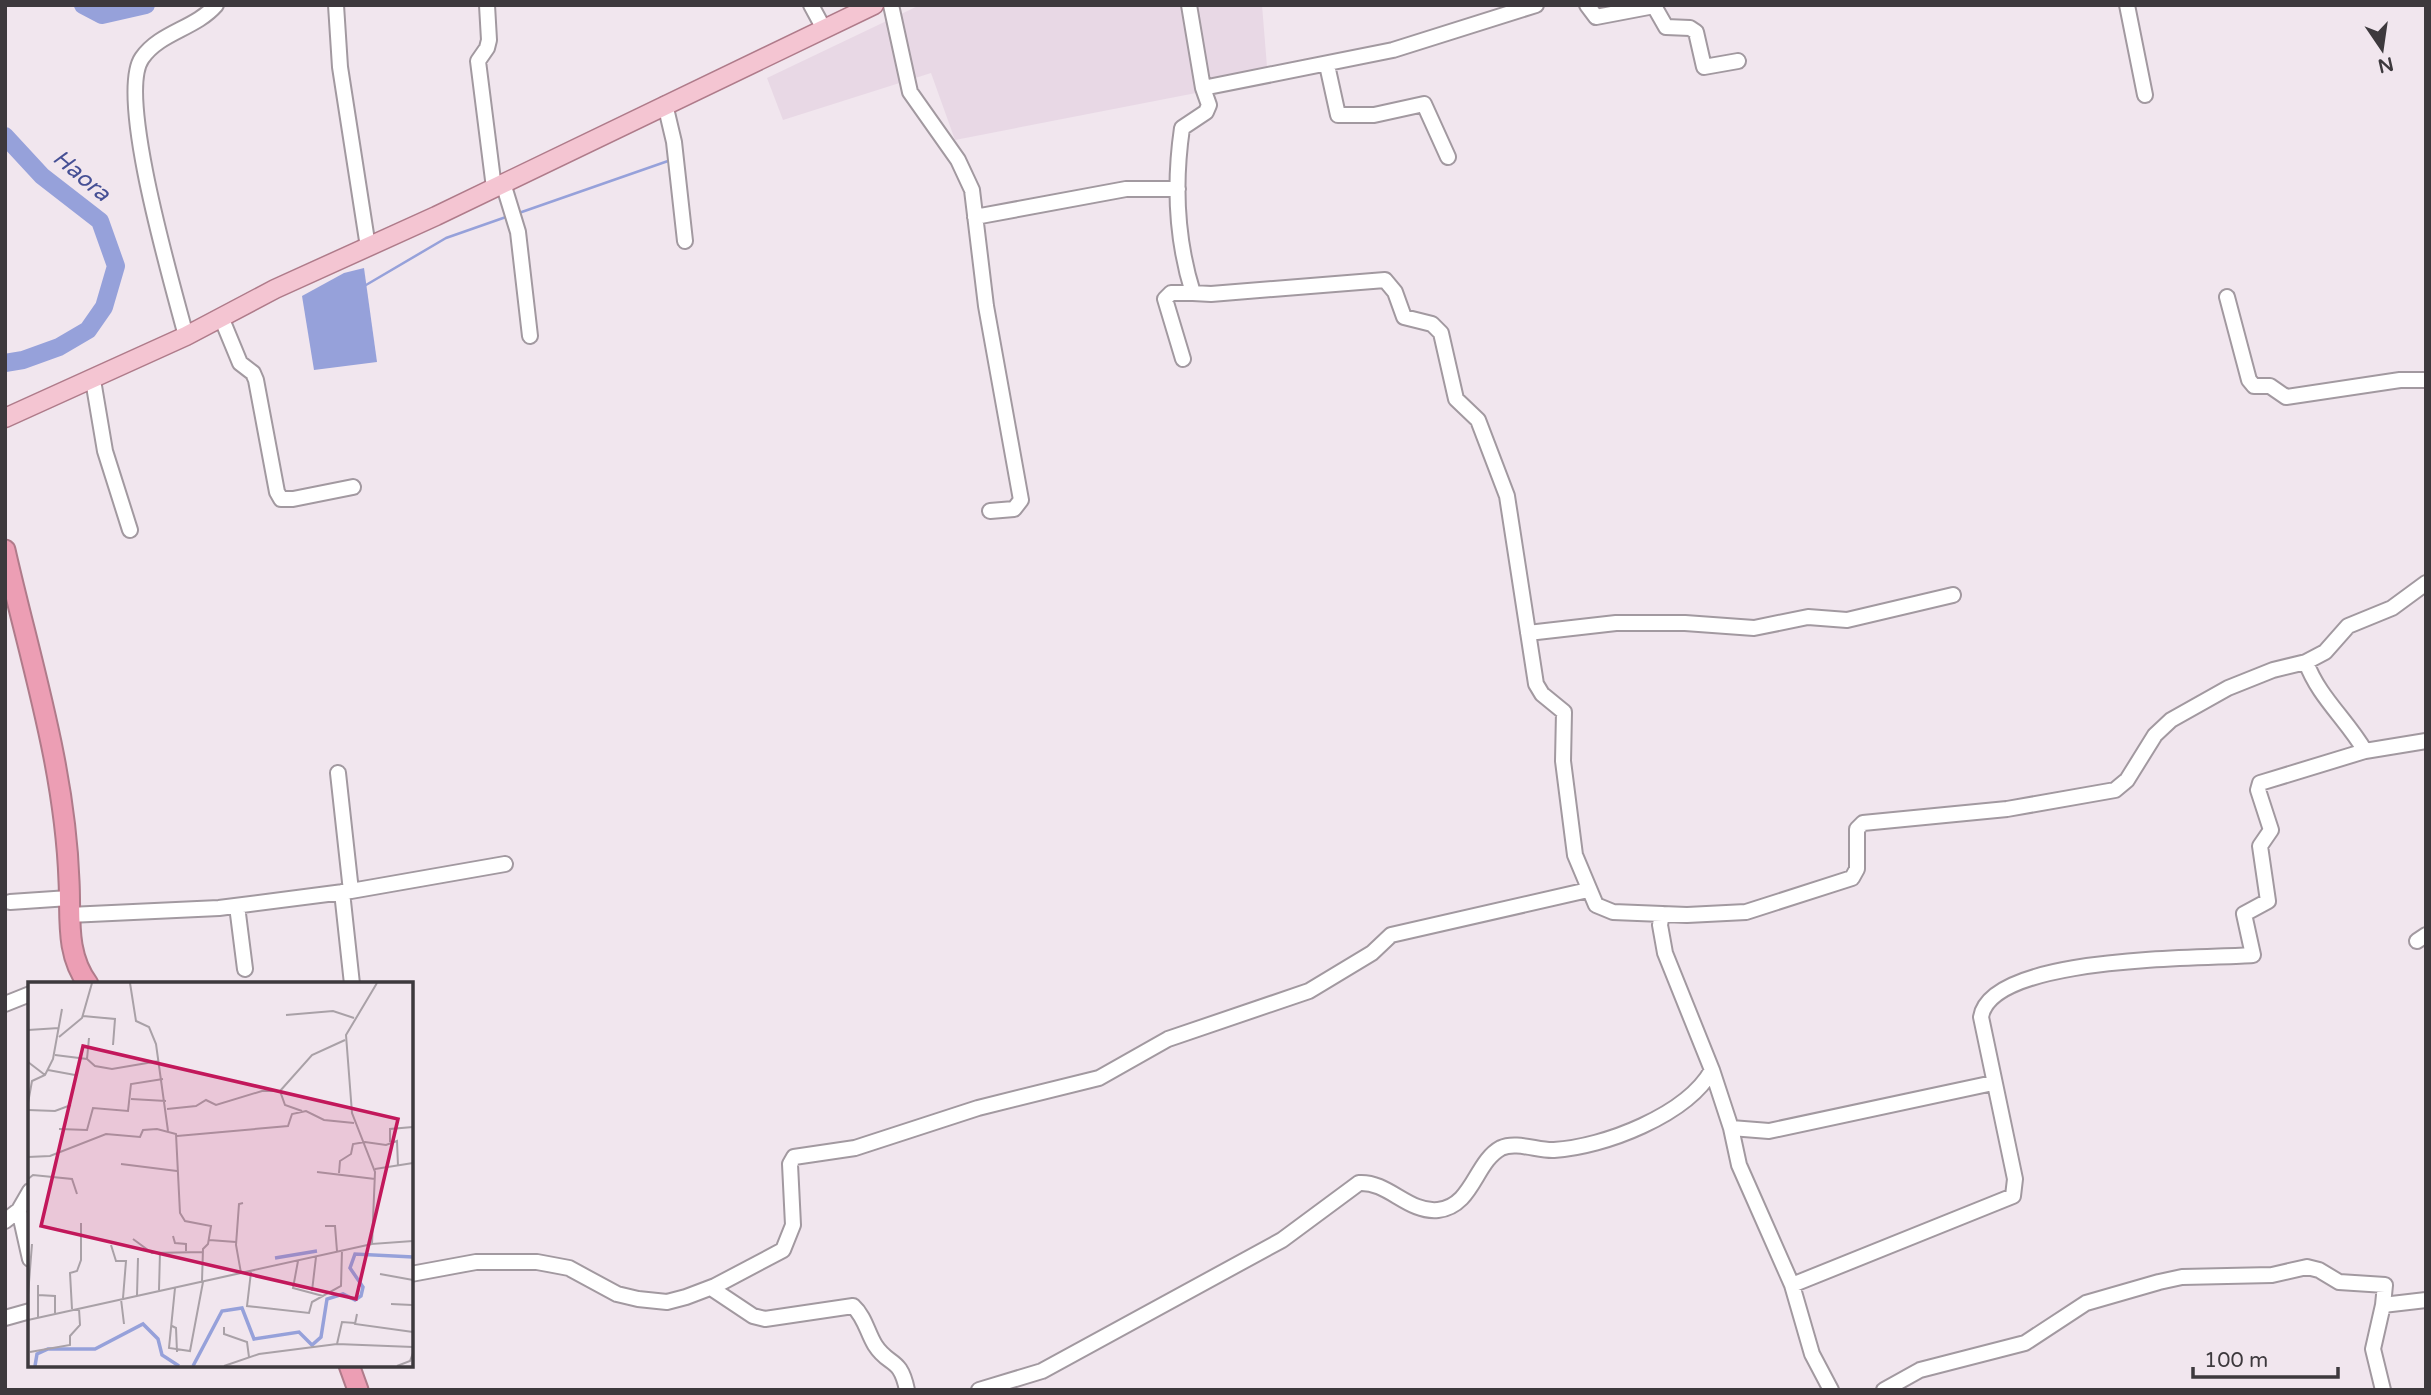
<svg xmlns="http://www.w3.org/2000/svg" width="2431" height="1395" font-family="'Varela Round',sans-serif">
<rect width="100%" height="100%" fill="#f1e6ee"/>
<path fill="#e8d8e5" d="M920,5H1262L1268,79L955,140L931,73L783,120L767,78Z"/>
<path fill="#96a1da" d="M364,268L377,362L314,370L302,296L344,273Z"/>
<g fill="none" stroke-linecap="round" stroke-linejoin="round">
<path stroke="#96a1da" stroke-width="2.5" d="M516,214L668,161
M366,285L446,238L506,217"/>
<path stroke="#96a1da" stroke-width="18" d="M83,5L102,15L146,5
M5,136L42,176L100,221L116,266L104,307L88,330L59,347L23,360L5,363"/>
<defs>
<path id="minor" d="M336,5L340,67L368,247
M487,5L489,40L487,48L478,61L494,188
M811,5L824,29
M891,5L910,92L958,160L972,190L986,306L1021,500L1014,509L990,511
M1189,5L1203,88L1209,105L1206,112L1182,128C1174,183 1176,239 1193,293L1211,294L1385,280L1395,292L1404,317L1432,324L1441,333L1456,399L1478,420L1507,496L1536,684L1542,694L1564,712L1563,761L1575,855L1596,905L1613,912L1687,915L1746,912L1852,878L1857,869V829L1863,823L2007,809L2115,790L2127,780L2155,735L2171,720L2228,688L2273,670L2306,662L2325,652L2348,626L2392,608L2426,583
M1587,5L1596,17L1654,6L1666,27L1690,28L1696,32L1704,67L1738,61
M2127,5L2145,95
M1327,65L1338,115H1374L1424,104L1448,157
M1203,88L1393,50L1536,5
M665,104L674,142L685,241
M503,183L518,232L530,336
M975,217L1126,189H1178
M2227,297L2249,380L2254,386H2270L2286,397L2400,380H2426
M221,317L240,363L253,373L256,380L277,492L281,499H293L353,487
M186,336C173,286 116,95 142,58C160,32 195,29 216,5
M1183,359L1165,299L1171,293H1193
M93,380L105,451L130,530
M1528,633L1616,623H1685L1754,628L1808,617L1847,620L1953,595
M2306,662C2318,696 2347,720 2365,751
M338,773L351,891
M342,892L352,984
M10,902L69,898
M237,906L245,969
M1662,914L1660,925L1665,953L1712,1070L1731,1128L1739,1165L1792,1285L1812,1354L1831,1390
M69,915L219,908L351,891L505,864
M2417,941L2426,935
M5,1004L30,994
M1731,1128L1769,1131L1993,1083
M19,1210L30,1259
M5,1221L19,1210L30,1191
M411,1274L476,1262H537L569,1268L617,1294L638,1299L667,1302L686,1297L715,1286L783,1250L793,1225L790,1164L794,1157L855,1148L978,1108L1099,1078L1168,1039L1309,991L1372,953L1391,935L1588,890
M1792,1285L2013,1196L2015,1179L1981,1017C1991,955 2201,959 2253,955L2244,914L2268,901L2260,846L2271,830L2258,790L2260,783L2365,751L2426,741
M711,1288L753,1316L765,1319L853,1306C865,1317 867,1332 875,1345C889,1367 900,1356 907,1390
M5,1318L30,1311
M979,1390L1042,1371L1282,1240L1359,1183C1388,1181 1408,1213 1438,1210C1473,1206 1475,1162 1501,1148C1516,1141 1539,1151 1554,1150C1604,1147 1687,1115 1712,1070
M1884,1390L1920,1370L2025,1343L2086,1303L2159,1282L2182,1277L2272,1275L2307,1267L2319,1270L2339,1282L2385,1285L2383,1305L2426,1300
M2383,1390L2373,1349L2383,1305"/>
<path id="major" d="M5,418L186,336L275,289L436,216L874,5"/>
<path id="highway" d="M5,550C30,660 65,767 69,881C71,917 65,953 88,984
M349,1365L358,1390"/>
</defs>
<use href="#minor" stroke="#a299a0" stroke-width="18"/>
<use href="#major" stroke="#af7b8a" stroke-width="21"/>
<use href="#highway" stroke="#af7b8a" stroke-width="23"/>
<use href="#minor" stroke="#fff" stroke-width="14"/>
<use href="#major" stroke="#f4c5d2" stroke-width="18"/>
<use href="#highway" stroke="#ec9eb4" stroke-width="19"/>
</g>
<g text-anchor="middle" stroke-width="7" stroke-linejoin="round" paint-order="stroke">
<g font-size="23" font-style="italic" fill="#465095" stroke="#f1e6ee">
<text transform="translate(82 175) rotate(40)" y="8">Haora</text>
</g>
</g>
<g transform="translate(28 982)">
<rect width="385" height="385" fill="#f1e6ee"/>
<path fill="none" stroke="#96a1da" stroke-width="3.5" d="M247,276L289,269M7,384L9,372L20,367H67L115,342L130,357L134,373L151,384M165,384L194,329L214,326L226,357L271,350L284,363L293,355L299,317L315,312L327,318L333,314L335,305L322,286L327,272L385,275"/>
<path fill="none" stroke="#a9a1a7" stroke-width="2" d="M102,1L108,39L121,45L128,62L140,149M349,1L318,53L324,131L347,190L344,262L385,259M258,33L305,29L326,36M55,34L87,37L85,63M0,48L31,46M31,55L54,36L64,1M27,73L59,77L67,84L84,87L131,79M59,77L61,56M0,80L17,93M20,88L47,93M103,117L138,119M0,121L4,99L17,93L25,77L34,27M139,127L168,124L178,118L188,123L234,109H252M0,128L27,129L43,123M274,129L257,123L252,109L284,73L317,58M31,147L59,148L65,126L100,129L103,102L135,97M149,154L260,144L264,132L278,129L296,138L326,141M362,160V147L385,145M0,175L22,174L78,152L112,155L115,148L129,147L148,152L152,231L157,239L183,244L180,262L175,267L174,299M93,182L149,189M347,187L385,181M289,190L347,197M311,191L312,179L323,172L325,162L337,160L358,163L369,159L370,184M0,197L5,193L44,197L49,212M297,244H307L309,269M145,254L147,261L158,262V269M105,257L124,271L175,270M181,258L208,260M83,263L88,279H98L95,316M270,279L265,306L295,314M223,290L219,324L281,331L284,320L313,304L314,268M213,291L208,263L211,222L215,221M352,292L385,298M385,301V342M10,303V335M147,306L141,366L162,369L175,300M131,308L132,270M284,309L288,275M0,313L4,262M10,313L27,314V331M109,313L110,276M93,317L96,342M363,322L384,323M44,327L42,291L49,289L53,278V241M329,332L327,342L385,350M0,338L344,262M144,344L148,346L149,370M196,345V352L219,360L221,375M309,362L314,340L327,341M2,370L42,363V354L52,343L51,327M196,384L231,372L309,362L385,365M369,384L382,379L385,371"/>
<path fill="#c2185b" fill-opacity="0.15" stroke="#c2185b" stroke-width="3.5" d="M55,64L370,137L328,317L13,244Z"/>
<rect width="385" height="385" fill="none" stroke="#3d393d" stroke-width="3.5"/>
</g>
<rect width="2431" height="1395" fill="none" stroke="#3d393d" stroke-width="14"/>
<g transform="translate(2382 49) rotate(167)" stroke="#f1e6ee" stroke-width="5" paint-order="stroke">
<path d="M0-5L12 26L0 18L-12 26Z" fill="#3d393d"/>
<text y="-10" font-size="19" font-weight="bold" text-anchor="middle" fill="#3d393d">N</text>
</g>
<path d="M2193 1367v10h145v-10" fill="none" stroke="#3d393d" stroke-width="3.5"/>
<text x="2204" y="1367" font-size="21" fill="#3d393d" stroke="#f1e6ee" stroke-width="5" paint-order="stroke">100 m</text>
</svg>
